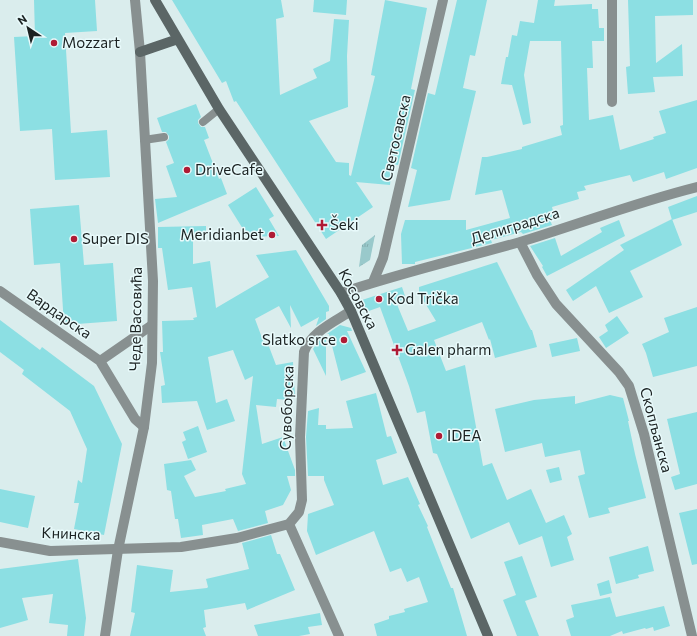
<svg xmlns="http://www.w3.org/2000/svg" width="697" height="636" font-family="Commissioner,sans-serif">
<defs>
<pattern id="park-tufts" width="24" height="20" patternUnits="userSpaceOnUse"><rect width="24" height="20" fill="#99c9cb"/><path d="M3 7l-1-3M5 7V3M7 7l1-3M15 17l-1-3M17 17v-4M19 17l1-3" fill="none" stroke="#83acae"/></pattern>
</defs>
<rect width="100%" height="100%" fill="#daeded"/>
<path fill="url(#park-tufts)" d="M375,235L370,260L359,267L362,245Z"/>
<path fill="#8cdfe3" d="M34,0H95L97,31L65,33L71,133L107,130L110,177L55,180L52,129L20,131L14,37L35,36Z
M172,0H281L284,17L276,19L280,95L317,78L313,69L330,61L334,19L349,20L347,56L348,107L309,121L336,162L349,163V175L351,176L375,76L371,75L385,0L427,8L411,89L415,90L398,165L392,164L390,185L356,182L373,207L326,239L236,101L234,102L226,81L222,83Z
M314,0H347L346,15L313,12Z
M457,0H487L475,56L470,55L463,88L476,91L450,200L408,207L417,170L411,168L428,93L435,95Z
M538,0H555L554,6L592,4V9H598L599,28H604V41H592L593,68H587L589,120L613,115L620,150L654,139L653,137L666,133L659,111L697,100V168L666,179L664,172L633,182L630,175L584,186L586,190L577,192L579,199L552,207L555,219L550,220L552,225L523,234L521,232L491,240L492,243L415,262V264H402L401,234L405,220H466V230L510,218L502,190L475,195L482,157H487L522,149V147L562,135L560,126L563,125L561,41H530L524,75L531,123L523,125L512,85L501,84L506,57H508L512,35L517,36L520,21L534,23Z
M628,0H693V15L655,16L656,63L682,44L683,76L653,77L655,92L628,94L626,67L630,66Z
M196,104L201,117L198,120V123L201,127H205L209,138L204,140L219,179L221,178L227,194L158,223L155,199L177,197L166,166L174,163L166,142L169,139V136L166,132H162L157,118Z
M256,187L274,216L269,219L279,236L248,237L228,205Z
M697,196V212L672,220L668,207Z
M79,205L84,265L113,263L117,321L64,325L60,263L34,265L30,209Z
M672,219L682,245L630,271L643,297L609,313L596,286L573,301L566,290L624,250L620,245Z
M619,220L625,236L547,276L542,267L543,266L530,246L555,238L561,256L602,232L600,228Z
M206,226V238H193V264L210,261L216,308L269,277L256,255L296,250L329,306V311L326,312V319L316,326L319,317L301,327L290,305L291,328L279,306L255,319L265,346L268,344L276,365L293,362L295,397L288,400L277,399L276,407L256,405L262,444L283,437L295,470V476H287L291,490L283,505L265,511L268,523L238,531L233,519L202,525L203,535L181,538L178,519H175L171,491L167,490L164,464L191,460L196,470L184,476L195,497L226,491L225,489L246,484L242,474L253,376L245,380L233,350L208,357L216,403L227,399L235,421L207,430L197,401L162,403L161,386L165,385L160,352H163L162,321L194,320L193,318L197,317L192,287L168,290L162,248H158V227Z
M497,262L531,330H532L537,347L495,358L490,339L489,340L482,322L434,340L446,371L465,365L483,466L492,463L507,500L531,489L546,523L564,515L572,534L567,537L574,560L551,567L542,536L519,545L509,522L471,539L437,454L433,453L425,411L417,413L409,386L380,307L366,312L362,300L402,287L406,299L396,302L408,331L436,321L419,293V287Z
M697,307V366L653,377L646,353L642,344L669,332L664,318Z
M617,316L629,333L606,348L599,337L608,331L605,325Z
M0,320L40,350L42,347L94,386L122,444L104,535L74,529L79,503H74L78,480L82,483L87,449L70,411L22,374L24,370L0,352Z
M340,325L351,328L352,331H347L366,372L341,381L329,334H327Z
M326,335V376L313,349L317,343Z
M577,338L580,351L552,357L549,344Z
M376,393L387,437L391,436L397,453L376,460L383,485L408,477L420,504L418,505L428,526L427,527L451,588H453L467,636H377L374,624L389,619V616L405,612L404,609L428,602L419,577L407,582L401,568L390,572L374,531L316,555L307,531L308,514L334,505L324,480V476H308L306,437L308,411L319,408L318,425H326V429L353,428L346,401Z
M610,395L623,398L629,421H628L635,454L646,498L608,508L610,513L589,518L578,476L585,474L580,450L545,457L542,443L505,452L495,409L534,400L575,396V404Z
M697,412V484L675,490L671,477L680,474L667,419Z
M198,426L207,452L188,459L182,442L186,440L183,432Z
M559,467L562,480L550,483L546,470Z
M0,489L35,496L28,528L0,522Z
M697,509V564L692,565L679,513Z
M271,535L277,554H280L295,590L247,610L245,603L204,610L206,627L203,628L206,636H130L135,613L131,612L137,565L173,570L170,592L207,588L208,587L206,579L249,569L242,543Z
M648,546L654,571L638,575L639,578L616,584L609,557Z
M522,556L537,597L525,601L539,636H517L503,600L516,595L504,562Z
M78,559L86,618L84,636H67L68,625L49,623L53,594L22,598L28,620L0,628V569Z
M609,580L612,593L600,596L597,584Z
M610,597L616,617L664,606L670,626L654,631L653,627L646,629L645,628L623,634L622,631L610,636H571L566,620L574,617L571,605Z
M320,613L322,625L308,627L310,634L299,636H258L254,625Z"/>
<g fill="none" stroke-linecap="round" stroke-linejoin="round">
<path stroke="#889090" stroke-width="8" d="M203,122L219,109
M144,140L164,137"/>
<path stroke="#889090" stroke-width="10" d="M612,102V0
M520,242L537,275L556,304L619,372L629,386L644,434L692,636
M373,282L383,258L443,0
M0,291L100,361L135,419L144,427
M341,293C400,273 460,259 520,242C579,224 637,202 697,187
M100,361L152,325
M289,524L339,636
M0,542L50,551L181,547L237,538L289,524L299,512L302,500L300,437L304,352C311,332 334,322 351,311"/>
<path stroke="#889090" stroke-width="10" d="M105,636L118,550L144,427L152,363L153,281L140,52L135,0"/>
<path stroke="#5b6666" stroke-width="10" d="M155,0L219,109L341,293L351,311L488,636
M140,52L178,39"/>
</g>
<g fill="#af1b35" stroke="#e8fafb" stroke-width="1.5">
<circle cx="54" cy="43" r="4"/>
<circle cx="187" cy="170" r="4"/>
<path d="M320 219h4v4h4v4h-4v4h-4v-4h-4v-4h4z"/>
<circle cx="272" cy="235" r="4"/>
<circle cx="74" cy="239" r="4"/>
<circle cx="379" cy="299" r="4"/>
<circle cx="344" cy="340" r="4"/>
<path d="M395 344h4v4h4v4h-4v4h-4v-4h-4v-4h4z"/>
<circle cx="439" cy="436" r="4"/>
</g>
<g text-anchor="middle" stroke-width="3" stroke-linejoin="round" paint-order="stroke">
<g font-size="15" fill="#1b2222" stroke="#e8fafb" text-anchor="start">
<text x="62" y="48">Mozzart</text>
<text x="195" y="175">DriveCafe</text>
<text x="330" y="230">Šeki</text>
<text x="264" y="240" text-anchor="end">Meridianbet</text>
<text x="82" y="244">Super DIS</text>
<text x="387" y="304">Kod Trička</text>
<text x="336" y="345" text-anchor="end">Slatko srce</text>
<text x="405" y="355">Galen pharm</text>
<text x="447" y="441">IDEA</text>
</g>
<g font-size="15" fill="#1b2222" stroke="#e8fafb">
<text transform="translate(396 138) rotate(-77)" y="5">Светосавска</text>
<text transform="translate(515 226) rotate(-17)" y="5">Делиградска</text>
<text transform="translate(358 299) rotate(62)" y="5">Косовска</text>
<text transform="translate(59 314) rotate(35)" y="5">Вардарска</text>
<text transform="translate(136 319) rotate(-89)" y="5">Чеде Васовића</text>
<text transform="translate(287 408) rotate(-88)" y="5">Сувоборска</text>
<text transform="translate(656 430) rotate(75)" y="5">Скопљанска</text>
<text transform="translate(71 534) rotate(2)" y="5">Книнска</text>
</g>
</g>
<g transform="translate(28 28) rotate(325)" stroke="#e8fafb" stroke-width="3" paint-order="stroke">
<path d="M0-3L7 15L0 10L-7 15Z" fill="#1b2222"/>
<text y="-6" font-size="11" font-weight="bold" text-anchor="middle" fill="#1b2222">N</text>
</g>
</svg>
